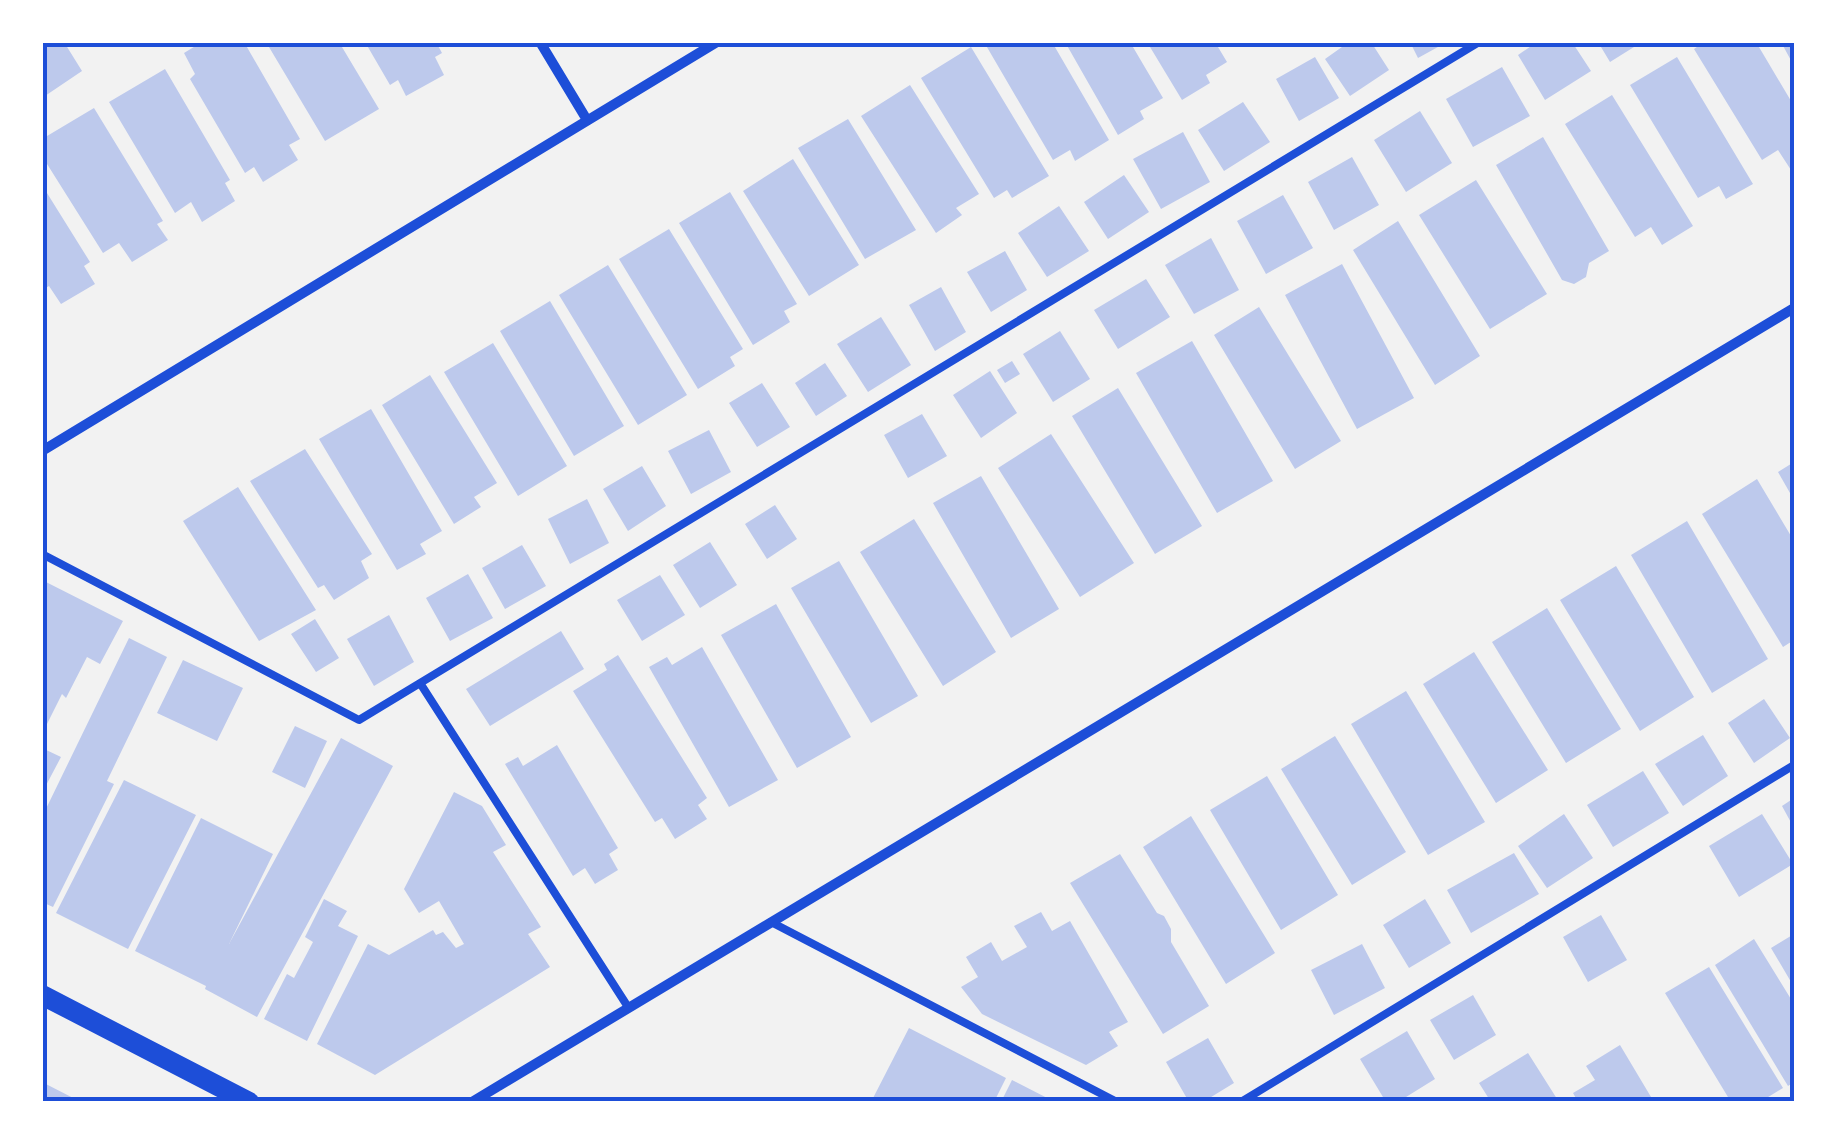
<svg xmlns="http://www.w3.org/2000/svg" width="1837" height="1144" font-family="'Fira Sans',sans-serif">
<rect width="100%" height="100%" fill="#f2f2f2"/>
<path fill="#bdc9ec" d="M42,42H64L82,71L42,98Z
M202,42H244L300,139L289,145L298,160L263,182L254,167L245,173L190,79L195,74L184,53Z
M266,42H339L379,109L325,141Z
M365,42H436L442,53L435,57L444,75L406,96L398,80L390,85Z
M984,42H1052L1109,140L1075,161L1070,150L1053,160Z
M1065,42H1130L1163,98L1140,111L1144,119L1118,135Z
M1147,42H1215L1227,62L1206,75L1210,83L1182,100Z
M1349,42H1371L1389,70L1350,96L1325,59Z
M1410,42H1447L1418,58Z
M1537,42H1572L1591,71L1545,100L1518,55Z
M1598,42H1642L1610,62Z
M1704,42H1756L1794,106V168L1791,170L1778,150L1762,160L1694,49Z
M1781,42H1794V66Z
M971,47L1049,176L1012,198L1007,190L994,198L921,78Z
M1315,57L1339,98L1299,121L1276,79Z
M1677,57L1753,184L1726,199L1719,186L1698,198L1630,85Z
M1502,67L1530,116L1473,147L1446,99Z
M165,69L230,180L225,183L235,201L202,222L191,202L175,213L109,102Z
M910,85L979,194L956,208L962,215L936,233L861,116Z
M1612,95L1693,226L1662,245L1651,227L1635,237L1565,124Z
M1243,102L1270,142L1224,171L1198,130Z
M94,108L163,221L157,224L168,240L132,262L119,243L103,253L42,156V139Z
M1420,111L1452,163L1406,192L1374,140Z
M848,119L916,230L865,259L798,148Z
M1183,132L1210,182L1161,209L1133,159Z
M1543,137L1609,251L1589,263L1586,277L1574,284L1562,280L1496,165Z
M1352,157L1379,205L1334,230L1308,182Z
M793,159L859,265L809,296L743,191Z
M1124,175L1149,212L1108,239L1084,202Z
M1476,180L1547,294L1490,329L1419,215Z
M42,185L90,262L84,266L95,284L61,304L49,286L42,290Z
M730,192L797,304L784,311L790,322L753,345L679,223Z
M1283,195L1313,248L1266,274L1237,221Z
M1059,206L1089,251L1047,277L1018,233Z
M1398,221L1480,356L1435,385L1353,250Z
M669,229L743,349L730,357L735,366L698,389L619,259Z
M1211,238L1239,290L1194,314L1165,265Z
M1005,251L1027,290L991,312L967,272Z
M1342,264L1414,398L1357,429L1285,295Z
M608,265L687,395L638,425L559,295Z
M1146,279L1170,317L1118,349L1094,310Z
M941,287L966,332L935,351L909,305Z
M550,301L624,426L574,456L500,331Z
M1259,307L1341,441L1295,469L1214,335Z
M881,317L911,365L868,392L837,344Z
M1060,331L1090,379L1053,402L1023,354Z
M1192,341L1273,481L1217,513L1136,373Z
M493,343L567,466L518,496L444,372Z
M1012,361L1020,374L1005,383L997,370Z
M825,363L847,396L816,416L795,383Z
M990,371L1017,413L981,438L953,395Z
M430,375L497,483L474,497L481,507L454,524L382,405Z
M762,383L790,427L757,447L729,403Z
M1118,388L1202,526L1155,554L1072,416Z
M371,409L442,531L420,544L426,554L397,570L319,439Z
M922,414L947,456L908,478L884,435Z
M709,430L731,472L691,494L668,451Z
M1051,434L1134,563L1080,597L998,468Z
M305,449L372,554L361,561L369,578L334,600L324,585L318,588L250,481Z
M1794,462V500L1778,472Z
M642,466L666,506L628,531L603,489Z
M981,476L1059,609L1011,638L933,503Z
M1757,479L1794,541V640L1783,647L1702,514Z
M238,487L316,610L259,641L183,521Z
M587,499L609,543L570,564L548,519Z
M775,505L797,539L767,559L745,524Z
M914,519L996,652L943,686L860,552Z
M1687,521L1768,659L1712,693L1631,555Z
M710,542L737,585L700,608L673,565Z
M522,545L546,586L505,609L482,568Z
M839,561L918,696L871,723L791,588Z
M1616,566L1694,697L1640,731L1560,600Z
M468,574L493,618L450,641L426,598Z
M660,575L685,615L642,641L617,600Z
M42,580L123,621L100,664L87,657L66,698L62,694L47,724L42,721Z
M776,604L851,737L797,768L721,635Z
M1547,608L1621,729L1566,763L1492,642Z
M389,615L414,662L374,686L347,639Z
M315,619L339,658L316,672L291,634Z
M561,631L584,669L490,726L466,689Z
M129,638L167,657L107,781L114,784L53,907L42,902V817Z
M702,647L778,780L729,807L649,667L667,657L672,665Z
M1474,652L1548,770L1496,803L1423,684Z
M618,655L707,798L698,805L707,819L675,839L662,818L655,822L573,691L607,670L604,664Z
M183,660L243,688L217,741L157,713Z
M1406,691L1485,822L1428,855L1351,724Z
M1764,699L1790,738L1754,763L1728,723Z
M295,726L327,741L305,788L272,772Z
M1703,735L1728,776L1683,806L1655,764Z
M1335,736L1406,852L1352,885L1281,769Z
M341,738L393,766L257,1017L205,989L206,986L135,951L201,818L273,854L229,944Z
M557,745L618,848L609,854L618,870L595,884L585,868L573,876L505,764L518,757L523,766Z
M42,748L61,757L42,793Z
M1643,771L1669,813L1613,847L1587,805Z
M1267,776L1338,895L1281,930L1210,810Z
M124,780L196,815L128,949L56,913Z
M454,792L482,806L506,845L493,852L541,927L528,934L550,967L375,1075L317,1044L368,944L389,955L433,930L436,935L443,932L456,948L464,944L439,901L419,913L404,889Z
M1794,798V828L1782,806Z
M1564,814L1593,858L1547,888L1518,846Z
M1762,814L1793,864L1739,897L1709,846Z
M1191,816L1275,953L1226,984L1143,847Z
M1514,853L1539,894L1471,933L1447,890Z
M1120,854L1157,913L1164,916L1171,929V942L1209,1006L1163,1034L1070,883Z
M324,899L347,911L338,926L358,936L307,1041L264,1019L287,974L294,978L313,942L305,937Z
M1425,899L1451,943L1409,968L1383,925Z
M1041,912L1052,931L1070,921L1128,1022L1109,1032L1118,1046L1086,1065L982,1014L961,987L978,977L966,957L991,942L1002,961L1027,947L1014,926Z
M1601,915L1627,960L1588,982L1563,937Z
M1794,934V987L1771,948Z
M1754,939L1794,1004V1082L1788,1086L1715,965Z
M1362,944L1385,988L1334,1015L1311,970Z
M1709,967L1783,1088L1760,1102H1731L1665,993Z
M1473,995L1496,1035L1454,1060L1430,1020Z
M909,1028L1006,1078L994,1102H871Z
M1407,1031L1435,1079L1398,1102H1386L1360,1059Z
M1208,1038L1234,1083L1203,1102H1189L1166,1062Z
M1620,1045L1654,1102H1578L1573,1093L1595,1080L1586,1066Z
M1528,1053L1559,1102H1491L1479,1083Z
M1012,1080L1055,1102H1001Z
M42,1082L81,1102H42Z"/>
<g fill="none" stroke-linecap="round" stroke-linejoin="round">
<path stroke="#1d4ed8" stroke-width="8" d="M42,554L359,720L1479,42
M420,683L628,1007
M771,922L1117,1102
M1241,1102L1794,765"/>
<path stroke="#1d4ed8" stroke-width="10" d="M540,42L587,120
M42,451L717,42
M472,1102L1794,308"/>
<path stroke="#1d4ed8" stroke-width="20" d="M42,995L249,1102"/>
</g>
<rect width="1837" height="1144" fill="none" stroke="#ffffff" stroke-width="90"/>
<rect x="45" y="45" width="1747" height="1054" fill="none" stroke="#1d4ed8" stroke-width="4"/>
</svg>
